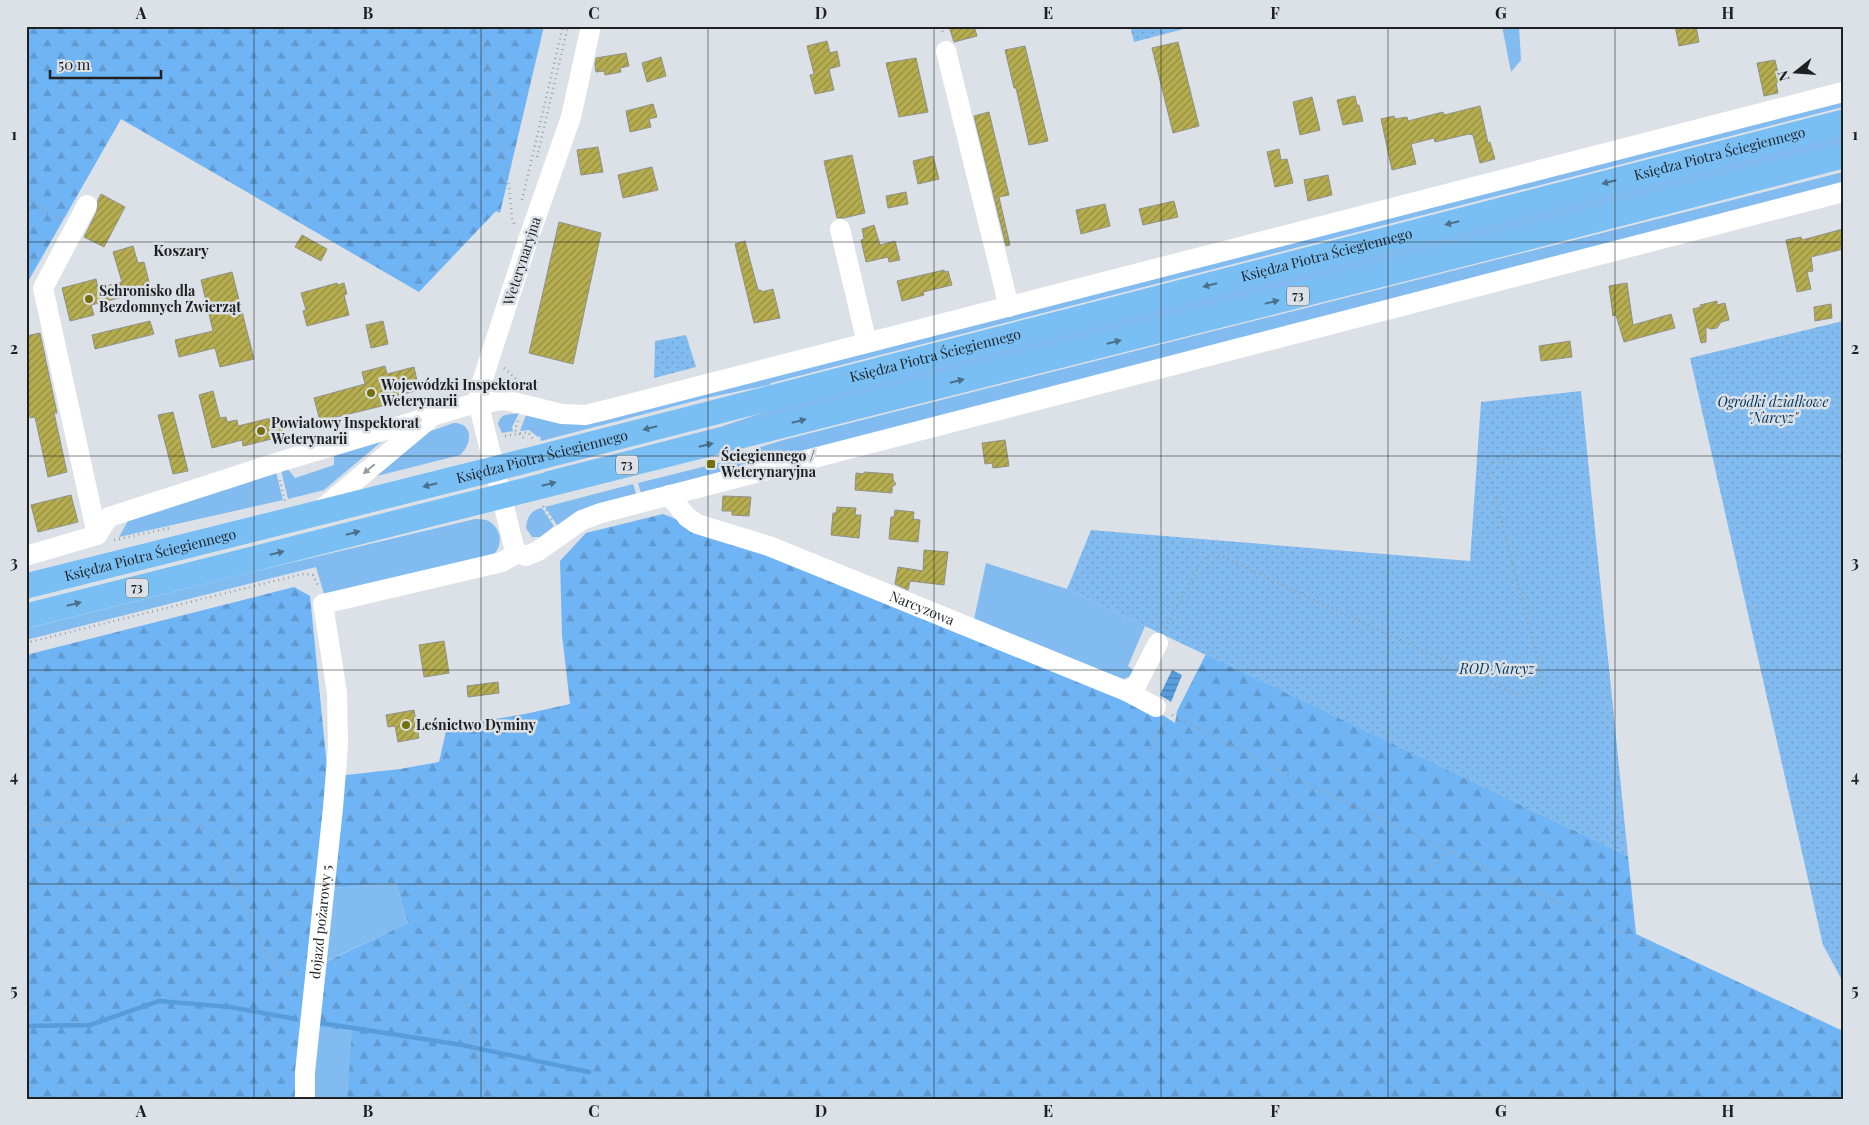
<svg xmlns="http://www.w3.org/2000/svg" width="1869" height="1125" font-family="'Playfair Display',serif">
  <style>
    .grass { fill: #82bbef }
    .forest { fill: url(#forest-firs); fill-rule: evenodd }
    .park { fill: url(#park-dots) }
    .water { fill: url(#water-rules) }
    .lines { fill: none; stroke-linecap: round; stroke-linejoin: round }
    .stream { stroke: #589ddb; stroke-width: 4.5 }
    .building { fill: url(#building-hatch); stroke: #909089 }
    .path { stroke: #9ca0a4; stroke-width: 2.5; stroke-dasharray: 1 4; stroke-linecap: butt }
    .minor { stroke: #fff; stroke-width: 20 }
    .major { stroke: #7abff4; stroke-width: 25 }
    .oneway { fill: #4c708b }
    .oneway2 { fill: #9a9b9c }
    .grid { fill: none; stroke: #1e2022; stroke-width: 1; stroke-opacity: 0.55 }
    .poi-dot { fill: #766f0d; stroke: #dbe1e6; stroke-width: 2 }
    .labels { text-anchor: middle; stroke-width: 5; stroke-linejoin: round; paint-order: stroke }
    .shield { fill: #dbe1e6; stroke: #575a5d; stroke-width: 1 }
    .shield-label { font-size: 12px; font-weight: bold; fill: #1e2022 }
    .street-label { font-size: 14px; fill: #1e2022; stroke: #dbe1e6 }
    .poi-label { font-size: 14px; font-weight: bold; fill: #1e2022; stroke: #dbe1e6; text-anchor: start }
    .park-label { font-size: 14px; font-style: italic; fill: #023861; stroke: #dbe1e6 }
    .neighbourhood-label { font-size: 15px; font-weight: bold; fill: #1e2022; stroke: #dbe1e6 }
    .neatline { fill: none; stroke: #1e2022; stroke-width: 2 }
    .grid-label { font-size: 16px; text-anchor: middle; font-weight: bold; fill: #1e2022 }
  </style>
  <defs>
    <pattern id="forest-firs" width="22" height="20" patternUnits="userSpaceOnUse" patternTransform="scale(1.25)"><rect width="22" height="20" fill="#6fb4f4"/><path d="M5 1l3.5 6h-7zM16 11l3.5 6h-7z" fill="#609ad1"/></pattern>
    <pattern id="park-dots" width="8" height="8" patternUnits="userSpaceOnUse" patternTransform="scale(1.25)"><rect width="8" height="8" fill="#82bbef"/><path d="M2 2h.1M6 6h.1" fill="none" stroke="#70a0cd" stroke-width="1.8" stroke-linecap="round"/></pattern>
    <pattern id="water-rules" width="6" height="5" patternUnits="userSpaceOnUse" patternTransform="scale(1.25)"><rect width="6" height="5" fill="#589ddb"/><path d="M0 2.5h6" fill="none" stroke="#4880b1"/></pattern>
    <pattern id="building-hatch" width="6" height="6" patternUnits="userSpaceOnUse" patternTransform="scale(1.25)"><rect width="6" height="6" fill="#b5ad50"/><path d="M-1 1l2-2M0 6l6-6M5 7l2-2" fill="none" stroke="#938c42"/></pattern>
  </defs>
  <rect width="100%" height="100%" fill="#dbe1e6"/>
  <g class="grass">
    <polygon points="1502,26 1519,26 1521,60 1511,72"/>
    <polygon points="1843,99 1843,107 771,383 769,385 706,398 541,441 540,436 538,437 529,430 520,431 526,415 548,419"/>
    <polygon points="1843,131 1843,147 545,475 544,472 720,427 783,406"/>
    <polygon points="1843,172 1843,185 642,496 638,483 755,454 754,449 787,439"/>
    <path d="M 517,410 L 519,413 L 512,427 L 513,431 L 502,433 L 498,424 C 500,414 507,414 516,414 Z"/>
    <path d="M 454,423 C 474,423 472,445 460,455 L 373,477 L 429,426 L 431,431 Z"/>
    <polygon points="387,437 324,490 288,499 281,470 288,469 295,478 334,465 334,454"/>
    <polygon points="276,472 283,500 119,537 129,519"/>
    <polygon points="633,484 637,497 559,528 545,507"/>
    <path d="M 542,508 L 554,526 L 540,537 L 532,537 L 526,528 C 527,517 531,510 542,508 Z"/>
    <path d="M 475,519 C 479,519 486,519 490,522 C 502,530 503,546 493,555 L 324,594 L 316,567 L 26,640 L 26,629 L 248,573 Z"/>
    <polygon points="986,563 1067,589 1145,626 1128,666 1133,670 1130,676 1124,679 1115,678 973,624"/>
    <polygon points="396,883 408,923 318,965 332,888"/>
    <polygon points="313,1027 353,1031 347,1099 310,1099"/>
  </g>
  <g class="forest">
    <polygon points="26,26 544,26 500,213 496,211 419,292 121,119 26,285"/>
    <path d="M 663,514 L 1164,716 L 1175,723 L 1177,711 L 1206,654 L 1628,856 L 1636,934 L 1843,1031 L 1843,1099 L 347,1099 L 352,1031 L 313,1027 L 310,1099 L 26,1099 L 26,655 L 294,587 L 310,596 L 328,777 L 400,769 L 439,762 L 447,727 L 525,714 L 570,704 L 562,635 L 560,561 L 586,533 ZM 396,883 L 408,923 L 319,965 L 332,888 Z"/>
  </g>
  <g class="park">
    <polygon points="1130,26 1195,26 1134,42"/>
    <polygon points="1843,321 1843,982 1823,945 1690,358"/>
    <polygon points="686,335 696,367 654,378 655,341"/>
    <polygon points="1581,391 1628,856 1067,589 1091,530 1470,561 1481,402"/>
  </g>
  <polygon class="water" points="1172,670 1182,675 1171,702 1160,695"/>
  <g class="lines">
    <g class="stream">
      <polyline points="321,1023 462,1045 589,1072"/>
      <polyline points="26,1026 90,1025 159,1001 230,1007 296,1019"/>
    </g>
  </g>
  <g class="building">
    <polygon points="949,26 974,26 977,36 954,42"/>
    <polygon points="1675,26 1696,26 1699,42 1679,46"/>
    <polygon points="827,41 830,53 837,51 840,66 829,69 834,90 815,94 810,75 814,74 807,46"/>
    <polygon points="1178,42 1199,126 1173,133 1152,48"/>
    <polygon points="1025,46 1048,141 1029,145 1016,88 1014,88 1005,50"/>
    <polygon points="626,53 629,66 620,68 621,72 605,75 604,71 596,72 595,65 596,58"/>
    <polygon points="661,57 666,76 647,82 642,63"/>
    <polygon points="916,58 928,112 899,117 886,63"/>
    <polygon points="1775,60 1780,82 1776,83 1778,93 1764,96 1757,63"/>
    <polygon points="1355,96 1357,105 1359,105 1363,121 1343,125 1337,100"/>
    <polygon points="1312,97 1320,130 1300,135 1293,102"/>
    <polygon points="653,104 657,117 649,119 651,127 630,132 626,111"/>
    <polygon points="1480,106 1488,143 1490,142 1495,159 1480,163 1473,135 1469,134 1435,142 1434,138 1411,144 1416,164 1392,170 1381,119 1394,116 1395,119 1407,117 1408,121 1443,112 1444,115"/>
    <polygon points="989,112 1009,195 999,197 1010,245 1006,246 974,116"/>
    <polygon points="598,147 603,172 581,175 577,150"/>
    <polygon points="1279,149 1281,160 1287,159 1293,183 1275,187 1267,152"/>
    <polygon points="852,155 865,213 844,218 837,218 824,161"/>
    <polygon points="933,156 939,179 918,184 913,161"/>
    <polygon points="652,167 658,190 623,198 618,175"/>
    <polygon points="1328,175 1332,195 1308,201 1304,180"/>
    <polygon points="906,192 908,204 888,208 886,196"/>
    <polygon points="101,194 125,207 104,247 84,237 97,211 98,200"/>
    <polygon points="1174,201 1178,217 1143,225 1139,209"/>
    <polygon points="1105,204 1110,226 1081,234 1076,210"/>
    <polygon points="559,222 601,233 573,364 529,353"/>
    <polygon points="874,225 880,245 895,241 900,260 889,262 888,257 866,262 861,240 864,239 862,229"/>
    <polygon points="1843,229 1843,249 1811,257 1813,271 1807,272 1811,289 1797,292 1786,240 1801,237 1802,240"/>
    <polygon points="302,235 327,249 321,261 295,247"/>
    <polygon points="745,241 758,290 761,290 761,292 773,289 780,318 754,323 735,244"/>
    <polygon points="133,246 138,263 144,262 151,290 91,305 94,315 70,321 62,288 96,279 98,288 122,282 113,252"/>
    <polygon points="944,270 945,272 948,271 952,285 923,292 924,295 902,301 897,281"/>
    <polygon points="232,272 254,359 220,367 215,348 179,357 175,340 213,331 201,280"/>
    <polygon points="337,283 338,285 344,283 347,294 344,295 349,315 307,326 303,311 306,310 301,293"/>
    <polygon points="1627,283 1633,325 1671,314 1675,328 1624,342 1616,315 1613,316 1609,286"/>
    <polygon points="1717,301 1717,305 1725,303 1729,320 1721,322 1717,328 1711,329 1706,327 1706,342 1701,343 1693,309 1701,307 1700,305"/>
    <polygon points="1831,304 1832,318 1815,321 1814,307"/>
    <polygon points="150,321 154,334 95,349 92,335"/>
    <polygon points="383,321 388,344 371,348 366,325"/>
    <polygon points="40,333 57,413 54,413 67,472 48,477 35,417 30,418 26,400 26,336"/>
    <polygon points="1570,341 1572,357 1541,361 1539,346"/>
    <polygon points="385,366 387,374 414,367 419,390 388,398 390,404 320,421 314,398 365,384 362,372"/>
    <polygon points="213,391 220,418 226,417 227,422 237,420 238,426 279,416 284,436 243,446 242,440 212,448 199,395"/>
    <polygon points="173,412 188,471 173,474 158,415"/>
    <polygon points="1005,440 1009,466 993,468 992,463 985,464 982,443"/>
    <polygon points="864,472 893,474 893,480 896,484 892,487 892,493 855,490 856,473 864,474"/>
    <polygon points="71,495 78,522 38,532 31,505"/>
    <polygon points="723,496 751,497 749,516 732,515 732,511 722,511"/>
    <polygon points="837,507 856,508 855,515 861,515 859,538 831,535 833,513 836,513"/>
    <polygon points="895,510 914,512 913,519 920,520 918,542 889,539 891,517 894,517"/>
    <polygon points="924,550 948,552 944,585 910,581 908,590 895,584 898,567 923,571"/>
    <polygon points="444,641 449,673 424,677 419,645"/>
    <polygon points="498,682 499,693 468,697 467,686"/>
    <polygon points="414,710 419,738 398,742 395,726 388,727 386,715"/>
  </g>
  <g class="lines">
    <g class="path">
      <polyline points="479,26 509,187 512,218 515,226"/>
      <polyline points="941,26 943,34"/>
      <polyline points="537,157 568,26"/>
      <polyline points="26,198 61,220"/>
      <polyline points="522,200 563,26"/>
      <polyline points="504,368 524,386"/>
      <polyline points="518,421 515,430 526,440"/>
      <polyline points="505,436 528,432 533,439"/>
      <polyline points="280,480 285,501"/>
      <polyline points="543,506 552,520"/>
      <polyline points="114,540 170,528"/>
      <path d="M 1165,628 L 1203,559 L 1212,555 L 1221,556 L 1515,694 C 1529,693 1534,688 1541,677 L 1537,656 L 1487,467 L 1493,463 L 1550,447"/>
      <polyline points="26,643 302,574 313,575 319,588"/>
      <polyline points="1172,715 1303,782 1639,941 1673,960"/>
      <polyline points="1148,753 1166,722"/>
      <polyline points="26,826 58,823 115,825 147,819 184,819 214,833 265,950 282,972 298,978"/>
      <polyline points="1415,873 1437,864 1449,851"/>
      <path d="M 429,937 C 446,960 460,984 468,1012 C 477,1043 472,1070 494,1099"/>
    </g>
    <g class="minor">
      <polyline points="591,26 571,117 528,240 479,391 479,406 514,547 518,553 526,556 538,551 582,520 601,513 1843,192"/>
      <polyline points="946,51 1009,307"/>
      <polyline points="87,205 43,288 97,535"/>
      <polyline points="840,229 865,335"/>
      <path id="s1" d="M 669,495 L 687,517 L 697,524 L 769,546 L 1126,691 L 1136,686 L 1158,643"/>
      <polyline points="318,512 428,420"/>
      <polyline points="26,556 97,535 109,517 276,463 469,405 479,406 494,401 505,400 562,414 585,415 602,411 1843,92"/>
      <polyline points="1126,691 1156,707"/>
      <path id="s2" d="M 305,1099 L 305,1072 L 333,808 L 338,746 L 337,693 L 323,604 L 502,562 L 518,553"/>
    </g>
    <g class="major">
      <path id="s3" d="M 26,586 L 494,469 L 1843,122"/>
      <polyline points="26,616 1526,238 1843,156"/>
    </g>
  </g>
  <defs><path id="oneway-solid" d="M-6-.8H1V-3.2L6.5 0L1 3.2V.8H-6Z" transform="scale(1.25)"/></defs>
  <g class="oneway">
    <use href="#oneway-solid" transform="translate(1609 182) rotate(166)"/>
    <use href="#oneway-solid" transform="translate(1452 223) rotate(166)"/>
    <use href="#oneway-solid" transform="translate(1210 285) rotate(166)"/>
    <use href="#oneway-solid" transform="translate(1272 302) rotate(-14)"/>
    <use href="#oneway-solid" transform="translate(1114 342) rotate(-14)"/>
    <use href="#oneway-solid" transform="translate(957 381) rotate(-14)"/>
    <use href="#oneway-solid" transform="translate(799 421) rotate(-14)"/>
    <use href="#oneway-solid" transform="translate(650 428) rotate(166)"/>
    <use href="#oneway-solid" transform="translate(706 445) rotate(-14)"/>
    <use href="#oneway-solid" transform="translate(549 484) rotate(-14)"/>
    <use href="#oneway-solid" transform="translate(430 485) rotate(166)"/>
    <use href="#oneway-solid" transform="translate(353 533) rotate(-14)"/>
    <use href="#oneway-solid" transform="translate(277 553) rotate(-14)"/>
    <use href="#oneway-solid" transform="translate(74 604) rotate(-14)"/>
  </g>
  <use class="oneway2" href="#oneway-solid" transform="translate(369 469) rotate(140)"/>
  <path class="grid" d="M 254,26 L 254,1099M 481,26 L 481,1099M 708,26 L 708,1099M 934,26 L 934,1099M 1161,26 L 1161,1099M 1388,26 L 1388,1099M 1615,26 L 1615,1099M 26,242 L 1843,242M 26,456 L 1843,456M 26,670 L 1843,670M 26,884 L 1843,884"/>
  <g class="poi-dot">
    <circle cx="89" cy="299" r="5"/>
    <circle cx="371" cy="393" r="5"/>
    <circle cx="261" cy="431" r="5"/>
    <rect x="706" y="459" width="10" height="10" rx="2.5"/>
    <circle cx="406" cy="725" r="5"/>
  </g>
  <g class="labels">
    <g class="shield">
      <rect x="1287" y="286.5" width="22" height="19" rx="4"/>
      <rect x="616" y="455.5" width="22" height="19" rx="4"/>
      <rect x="126" y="578.5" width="22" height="19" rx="4"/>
    </g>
    <g class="shield-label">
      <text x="1298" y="300">73</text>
      <text x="627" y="469">73</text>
      <text x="137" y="592">73</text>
    </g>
    <g class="street-label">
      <text dy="5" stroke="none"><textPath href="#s3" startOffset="1748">Księdza Piotra Ściegiennego</textPath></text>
      <text dy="5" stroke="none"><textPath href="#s3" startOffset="1342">Księdza Piotra Ściegiennego</textPath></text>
      <text transform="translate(522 261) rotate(-72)" y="5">Weterynaryjna</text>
      <text dy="5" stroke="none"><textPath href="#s3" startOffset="938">Księdza Piotra Ściegiennego</textPath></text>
      <text dy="5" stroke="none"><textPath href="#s3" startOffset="532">Księdza Piotra Ściegiennego</textPath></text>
      <text dy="5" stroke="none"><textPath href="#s3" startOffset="128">Księdza Piotra Ściegiennego</textPath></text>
      <text dy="5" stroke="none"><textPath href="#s1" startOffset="281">Narcyzowa</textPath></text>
      <text dy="5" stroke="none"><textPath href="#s2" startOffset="178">dojazd pożarowy 5</textPath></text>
    </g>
    <g class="poi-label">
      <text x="99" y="296">Schronisko dla<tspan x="99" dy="16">Bezdomnych Zwierząt</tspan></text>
      <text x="381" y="390">Wojewódzki Inspektorat<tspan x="381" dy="16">Weterynarii</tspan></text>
      <text x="271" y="428">Powiatowy Inspektorat<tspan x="271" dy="16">Weterynarii</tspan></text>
      <text x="721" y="461">Ściegiennego /<tspan x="721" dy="16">Weterynaryjna</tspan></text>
      <text x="416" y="730">Leśnictwo Dyminy</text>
    </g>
    <g class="park-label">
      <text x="1773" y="407">Ogródki działkowe<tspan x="1773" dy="16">"Narcyz"</tspan></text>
      <text x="1497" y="674">ROD Narcyz</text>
    </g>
    <g class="neighbourhood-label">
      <text x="181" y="256">Koszary</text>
    </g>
  </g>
  <rect width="1869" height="1125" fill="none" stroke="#dbe1e6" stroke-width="55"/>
  <g transform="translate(1796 72) rotate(253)" stroke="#dbe1e6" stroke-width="4" paint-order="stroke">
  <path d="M0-4L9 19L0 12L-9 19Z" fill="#1e2022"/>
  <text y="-8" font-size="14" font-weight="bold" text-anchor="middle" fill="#1e2022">N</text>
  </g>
  <path d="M50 70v8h111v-8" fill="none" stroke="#1e2022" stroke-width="2.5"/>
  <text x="58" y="70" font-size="15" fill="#1e2022" stroke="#dbe1e6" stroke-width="4" paint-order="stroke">50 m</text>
  <rect x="28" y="28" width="1814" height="1070" class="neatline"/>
  <g class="grid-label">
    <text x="141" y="19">A</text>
    <text x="368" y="19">B</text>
    <text x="594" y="19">C</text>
    <text x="821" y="19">D</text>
    <text x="1048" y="19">E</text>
    <text x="1275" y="19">F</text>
    <text x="1501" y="19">G</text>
    <text x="1728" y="19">H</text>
    <text x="14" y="140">1</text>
    <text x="1855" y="140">1</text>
    <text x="14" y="354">2</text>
    <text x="1855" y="354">2</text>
    <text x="14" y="568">3</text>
    <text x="1855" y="568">3</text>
    <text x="14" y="782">4</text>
    <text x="1855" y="782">4</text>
    <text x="14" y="996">5</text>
    <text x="1855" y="996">5</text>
    <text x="141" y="1117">A</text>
    <text x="368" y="1117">B</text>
    <text x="594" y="1117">C</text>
    <text x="821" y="1117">D</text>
    <text x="1048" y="1117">E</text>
    <text x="1275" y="1117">F</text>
    <text x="1501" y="1117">G</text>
    <text x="1728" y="1117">H</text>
  </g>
</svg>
